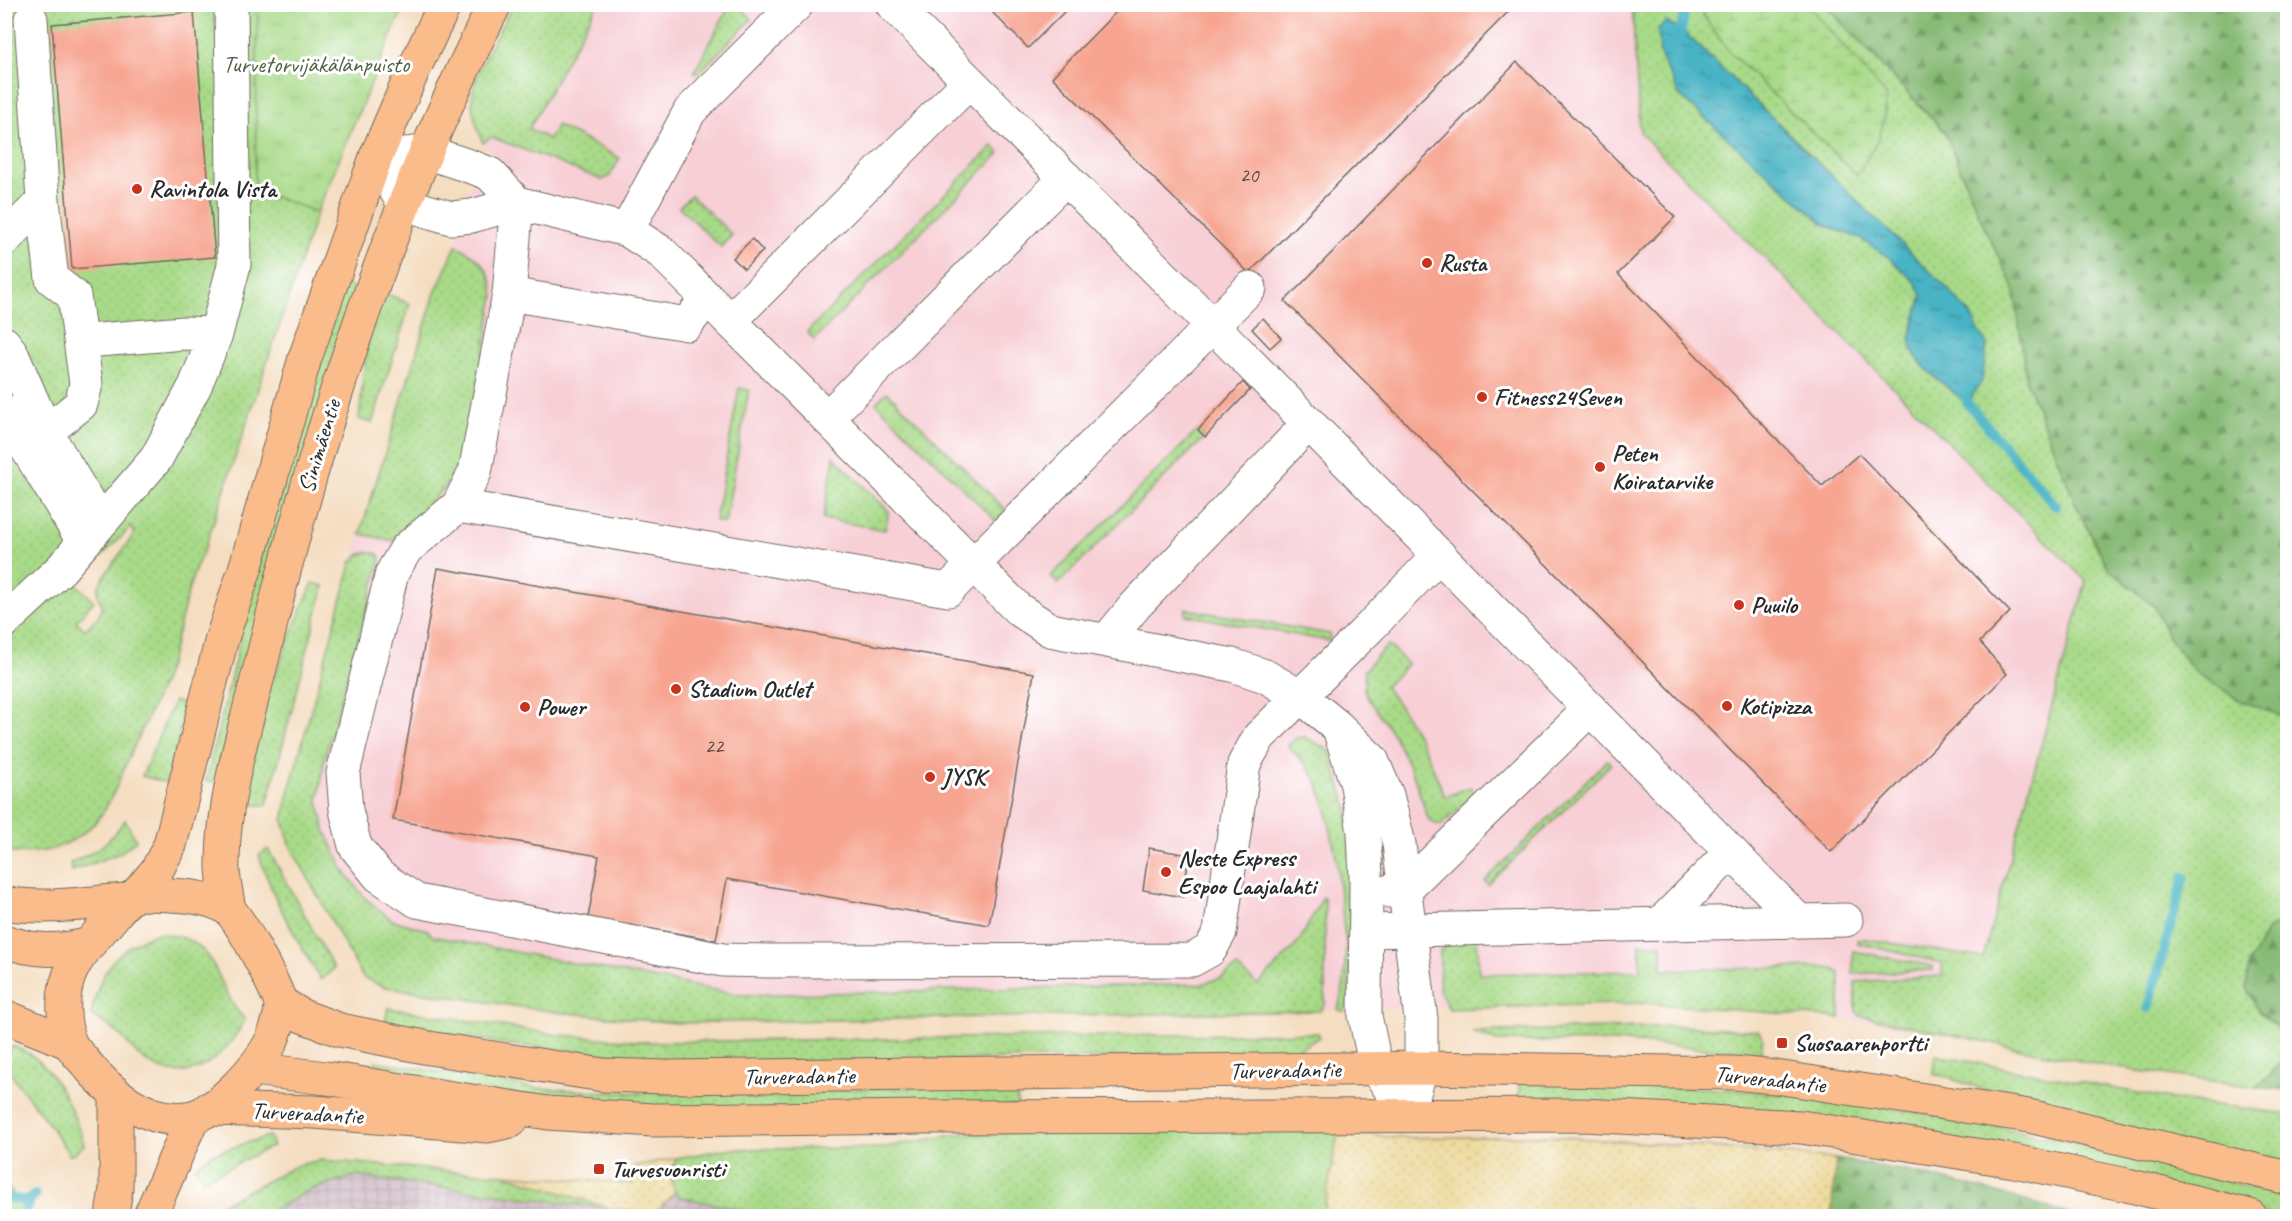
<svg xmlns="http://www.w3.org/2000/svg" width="2292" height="1221" font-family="Caveat,sans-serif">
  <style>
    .built { fill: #f7cfd5 }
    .industrial { fill: url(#industrial-grid) }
    .grass { fill: url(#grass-dots); stroke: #6a825a; stroke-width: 1.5; fill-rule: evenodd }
    .forest { fill: url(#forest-firs); stroke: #587250; stroke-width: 1.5 }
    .wetland { fill: url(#wetland-marsh); stroke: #6a825a; stroke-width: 1.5 }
    .sand { fill: url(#sand-dots); stroke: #8c8264; stroke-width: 1.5 }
    .park { fill: url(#park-tufts); stroke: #6a825a; stroke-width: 1.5 }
    .water { fill: url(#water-ripples); stroke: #396f78; stroke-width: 1.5 }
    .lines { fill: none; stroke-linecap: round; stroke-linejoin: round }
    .stream { stroke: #47b3c4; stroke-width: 10 }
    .building { fill: #f7a591 }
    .minor-casing { stroke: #71695f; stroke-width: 35 }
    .major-casing { stroke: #71695f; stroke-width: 35 }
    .minor { stroke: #fff; stroke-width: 33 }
    .major { stroke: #fabc8b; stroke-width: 33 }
    .poi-dot { fill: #c8321e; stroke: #fff; stroke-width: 2 }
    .labels { text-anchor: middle; stroke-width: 6; stroke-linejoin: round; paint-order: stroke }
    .number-label { font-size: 21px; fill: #5e4a44 }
    .park-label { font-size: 24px; fill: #506047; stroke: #fff }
    .poi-label { font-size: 24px; font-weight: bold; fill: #2b2b2b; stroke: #fff; text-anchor: start }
    .street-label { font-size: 24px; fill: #2b2b2b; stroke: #fff }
  </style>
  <defs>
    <pattern id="industrial-grid" width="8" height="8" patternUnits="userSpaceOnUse" patternTransform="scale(1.5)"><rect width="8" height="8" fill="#d2bdc8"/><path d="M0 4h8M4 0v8" fill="none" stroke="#b4a3ac"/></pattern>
    <pattern id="grass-dots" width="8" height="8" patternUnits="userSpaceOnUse" patternTransform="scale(1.5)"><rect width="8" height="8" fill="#a8da88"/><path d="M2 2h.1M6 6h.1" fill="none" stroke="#91bb76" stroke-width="1.8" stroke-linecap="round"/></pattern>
    <pattern id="forest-firs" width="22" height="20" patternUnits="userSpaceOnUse" patternTransform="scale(1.5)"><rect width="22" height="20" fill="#86ba74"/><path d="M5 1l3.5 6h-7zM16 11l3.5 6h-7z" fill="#6e975f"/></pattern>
    <pattern id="wetland-marsh" width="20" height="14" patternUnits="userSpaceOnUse" patternTransform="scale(1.5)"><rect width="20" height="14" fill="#a8da88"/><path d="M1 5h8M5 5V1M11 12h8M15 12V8" fill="none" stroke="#91bb76"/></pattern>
    <pattern id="sand-dots" width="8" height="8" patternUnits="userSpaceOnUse" patternTransform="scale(1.5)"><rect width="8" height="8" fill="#eeda9e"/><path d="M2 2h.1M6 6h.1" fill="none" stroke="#cb8" stroke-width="1.8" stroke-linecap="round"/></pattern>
    <pattern id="park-tufts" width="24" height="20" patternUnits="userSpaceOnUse" patternTransform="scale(1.5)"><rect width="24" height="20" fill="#a8da88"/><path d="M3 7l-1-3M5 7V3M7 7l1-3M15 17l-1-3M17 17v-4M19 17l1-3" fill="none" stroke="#91bb76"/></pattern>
    <pattern id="water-ripples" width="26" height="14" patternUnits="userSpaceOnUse" patternTransform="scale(1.5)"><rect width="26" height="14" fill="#47b3c4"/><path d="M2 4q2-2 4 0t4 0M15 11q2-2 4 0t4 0" fill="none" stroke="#3b929f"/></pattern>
  </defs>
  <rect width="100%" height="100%" fill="#fff"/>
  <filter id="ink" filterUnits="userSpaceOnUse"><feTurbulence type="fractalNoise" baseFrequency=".0167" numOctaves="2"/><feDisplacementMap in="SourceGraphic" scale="12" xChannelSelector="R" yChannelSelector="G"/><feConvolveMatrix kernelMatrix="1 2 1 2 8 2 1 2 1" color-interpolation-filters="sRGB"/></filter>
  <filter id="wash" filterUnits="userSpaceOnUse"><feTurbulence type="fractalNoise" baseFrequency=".008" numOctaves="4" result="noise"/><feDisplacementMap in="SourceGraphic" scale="24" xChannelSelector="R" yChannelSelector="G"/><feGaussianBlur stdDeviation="1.35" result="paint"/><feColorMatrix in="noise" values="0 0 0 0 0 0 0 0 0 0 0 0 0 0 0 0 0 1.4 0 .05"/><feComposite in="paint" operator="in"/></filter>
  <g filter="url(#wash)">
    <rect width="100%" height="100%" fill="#f4ddc0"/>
    <polygon class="built" points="513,5 1632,5 1640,133 2086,581 1983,958 1959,1034 1840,1018 1645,1003 677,1023 556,1012 385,987 363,978 291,847 283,821 290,787 360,534 435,293 456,246 466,192 497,159 483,143 475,122 472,96"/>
    <polygon class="industrial" points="355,1176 576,1206 654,1213 675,1193 680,1197 770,1216 263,1216 310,1190"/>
    <g class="grass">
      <path d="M 4,5 L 258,5 L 255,190 L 317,212 L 205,548 C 184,588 181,632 166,674 C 154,705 139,735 125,766 C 115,790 105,819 82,834 C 56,853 36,854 4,852 ZM 131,527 L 134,533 C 126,550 102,573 98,589 C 96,596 100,601 103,606 L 97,618 L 85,630 L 76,621 L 94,601 L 75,583 Z"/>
      <path d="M 513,5 L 597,5 L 529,129 L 549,139 L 557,125 L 620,158 L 610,176 L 602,180 L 491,137 L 483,143 C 477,128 472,114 472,98 C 473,72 501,28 513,5 Z"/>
      <polygon points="730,5 738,5 752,19 698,73 694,72"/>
      <path d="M 1632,5 L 1825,5 L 1945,132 L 1981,220 L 2014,288 L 2027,383 L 2079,512 L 2109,568 L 2155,607 L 2168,637 L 2239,700 L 2287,718 L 2287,919 L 2267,930 L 2249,964 L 2258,1011 L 2287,1034 C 2287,1060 2276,1071 2256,1087 L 2110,1067 L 1861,1016 L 1856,1012 L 1855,982 L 1942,976 L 1942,963 L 1858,943 L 1857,940 L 1866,939 L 1983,958 L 2086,581 L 1640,133 ZM 1680,28 L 1949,290 L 1970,314 L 1946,385 L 1934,377 L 1910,338 L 1922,294 L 1916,283 L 1887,256 L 1861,239 L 1825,225 L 1679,95 L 1660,54 Z"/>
      <polygon points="993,146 1000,153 814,340 807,332"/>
      <polygon points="691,195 732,235 721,247 679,207"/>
      <path d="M 456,246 C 480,255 492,271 494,296 L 464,459 L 448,484 L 401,532 L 395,541 L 360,534 L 435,293 Z"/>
      <polygon points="344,284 357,289 219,783 206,781 264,540"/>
      <polygon points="383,292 410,304 372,423 359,419 367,340"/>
      <polygon points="739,388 749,390 725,523 715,521"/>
      <polygon points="887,392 1007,511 996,521 876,403"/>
      <polygon points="1198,430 1205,437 1058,584 1051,576"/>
      <polygon points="834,457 889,511 885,530 823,519"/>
      <polygon points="368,552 378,554 381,559 325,757 318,801 325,830 344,871 365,898 392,920 428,930 432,936 741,995 1201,984 1221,978 1237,967 1258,985 1298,943 1323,897 1325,901 1325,1003 1320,1011 677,1023 556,1012 385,987 363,978 291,847 283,821 290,787 352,561 361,554"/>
      <path d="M 313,583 L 324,586 L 267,805 L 245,805 C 250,726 282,654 313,583 Z"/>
      <polygon points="1186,609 1330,634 1329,641 1185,615"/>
      <path d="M 1388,645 L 1408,664 L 1385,687 C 1413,720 1429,756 1445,797 L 1470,787 L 1474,791 L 1472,796 L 1442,825 L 1433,823 L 1428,818 L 1413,774 L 1393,734 L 1369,700 L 1364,689 L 1365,671 L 1372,661 Z"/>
      <polygon points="174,701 186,705 167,783 142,776"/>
      <polygon points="1305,737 1329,750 1347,807 1352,868 1349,1003 1344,1011 1338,1010 1344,982 1346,947 1336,857 1327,811 1318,783 1305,763 1288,746 1296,738"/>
      <polygon points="1607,760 1611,764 1488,885 1485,881"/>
      <path d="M 125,820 L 136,840 L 120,853 L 72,871 L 70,863 C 99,850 106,846 125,820 Z"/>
      <path d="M 268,849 L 334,968 L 321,980 C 297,940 273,900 259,855 Z"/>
      <path d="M 156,934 C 222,934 210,982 245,1020 C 222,1062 184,1092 140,1057 C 133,1051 128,1043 121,1036 C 112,1027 101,1021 91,1015 C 99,974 114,947 156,934 Z"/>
      <polygon points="1477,934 1479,974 1640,971 1640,944 1662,944 1662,970 1828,967 1840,973 1840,1018 1645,1003 1449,1009 1439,990 1440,951 1456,937"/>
      <polygon points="1853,951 1933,966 1933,970 1853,974"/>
      <polygon points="388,1008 558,1035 651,1042 1318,1033 1320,1037 1298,1050 1282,1055 660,1064 634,1057 514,1045 385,1024"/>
      <polygon points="1680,1026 1758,1031 1763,1037 1761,1053 1626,1042 1497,1041 1472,1032"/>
      <path d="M 13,1046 C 19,1049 25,1051 30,1054 C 55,1070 77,1117 84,1145 L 70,1156 L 51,1127 L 5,1067 L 5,1054 Z"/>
      <polygon points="1935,1055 2170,1099 2287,1114 2287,1169 2028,1104 1933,1073"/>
      <polygon points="375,1061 534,1088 605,1092 665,1093 1017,1085 1018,1106 656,1112 372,1078"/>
      <polygon points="1519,1080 1741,1090 1839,1100 1968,1121 2098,1147 2287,1197 2287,1216 2277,1216 2214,1200 1519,1100"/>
      <path d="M 1339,1127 L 1323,1216 L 770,1216 L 680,1197 C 667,1186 671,1171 677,1158 L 727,1149 L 881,1148 L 958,1134 Z"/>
      <polygon points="269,1136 273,1146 203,1180 195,1167 212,1154"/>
      <polygon points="322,1160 460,1172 503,1174 612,1209 355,1176 310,1190 263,1216 168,1216 188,1216 208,1211 298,1165"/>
      <polygon points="5,1183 30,1216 5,1216"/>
    </g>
    <g class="forest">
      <polygon points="1825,5 2287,5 2287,718 2239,700 2195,672 2168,637 2155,607 2109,569 2079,512 2027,383 2014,288 1981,220 1945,132"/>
      <polygon points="2287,919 2287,1034 2258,1011 2246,988 2249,964 2267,930"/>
      <polygon points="2287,1050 2287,1090 2256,1087 2272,1074"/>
      <path d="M 1836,1159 C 1916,1171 1996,1190 2073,1216 L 1830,1216 Z"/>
    </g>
    <polygon class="wetland" points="1696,5 1805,5 1812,10 1886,95 1885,119 1878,140 1857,175 1729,52"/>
    <g class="sand">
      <polygon points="1339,1127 1391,1138 1546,1136 1722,1148 1836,1159 1831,1215 1323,1216"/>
      <polygon points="677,1158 670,1174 675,1193 655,1213 612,1209 503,1174 632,1184 634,1166"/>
    </g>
    <polygon class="park" points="258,5 406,5 396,24 317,212 255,190"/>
    <path class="water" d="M 1666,22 L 1680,28 L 1949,290 L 1970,314 L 1987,345 L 1982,381 L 1967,403 C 1950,388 1906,362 1911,336 C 1914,322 1919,309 1922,295 L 1916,283 L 1887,256 L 1861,239 L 1825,225 L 1679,95 L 1660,54 L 1658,29 Z"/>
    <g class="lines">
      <g class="stream">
        <polyline points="1682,41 1680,38 1686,4"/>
        <polyline points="1963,389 1967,403 2056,506"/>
        <polyline points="2148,1008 2184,877"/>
        <polyline points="4,1197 27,1201 35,1195"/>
        <polyline points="23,1216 31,1198"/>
      </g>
    </g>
    <g id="blocks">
      <g class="building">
        <polygon points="984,4 1072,4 1028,48"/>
        <polygon points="1124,4 1516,4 1249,273 1052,77"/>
        <polygon points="194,12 215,257 72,269 52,24"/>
        <polygon points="1517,62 1675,217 1618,274 1822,486 1859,454 2010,612 1980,642 2007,674 1831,852 1285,301"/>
        <polygon points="752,239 763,251 744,269 733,258"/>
        <polygon points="1263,318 1281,338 1270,348 1252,329"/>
        <polygon points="1243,382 1250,390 1205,437 1198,430"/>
        <polygon points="438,568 1034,673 989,925 727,879 716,940 588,918 599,856 393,820"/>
        <polygon points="1149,848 1189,855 1183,897 1143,890"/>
      </g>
    </g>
  </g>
  <g filter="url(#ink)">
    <use href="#blocks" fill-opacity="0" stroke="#71695f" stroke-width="1.5"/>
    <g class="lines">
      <g class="minor-casing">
        <g id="minor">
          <polyline points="892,4 1213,326 1798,920"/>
          <polyline points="31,19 43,201 52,279 74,296 86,384 81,404 46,432"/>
          <polyline points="627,230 690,111 797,4"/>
          <polyline points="4,240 43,201"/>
          <polyline points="509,294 687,324 707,298"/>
          <polyline points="730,321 969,82"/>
          <polyline points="216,334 234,265 231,4"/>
          <polyline points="4,343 11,352 46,432 88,502 105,517"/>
          <polyline points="4,411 83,541"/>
          <polyline points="827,418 1066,178"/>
          <polyline points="458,506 948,590 1250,288"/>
          <polyline points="4,622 61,569 156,459 195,386 216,334 184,333 86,341"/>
          <polyline points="1107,640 1135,606 1309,423"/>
          <polyline points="1341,735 1357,785 1364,833 1366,878 1365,1016 1376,1068 1408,1115"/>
          <polyline points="1390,891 1404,890 1590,709"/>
          <polyline points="1660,924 1731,852"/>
          <polyline points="1366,931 1846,920"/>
          <polyline points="1408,1115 1421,1068 1421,1019 1399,844 1387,795 1372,760 1337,726 1301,697 1265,676 1232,665 1050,630 1018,609 661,252 627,230 517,203 472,216 451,218 404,204 376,157 426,152 475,168 490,174 517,203 509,294 475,472 458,506 406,549 392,573 343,773 346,810 355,846 379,876 417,901 723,960 769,961 1192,960 1210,950 1220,932 1244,764 1259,737 1371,626 1439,555"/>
        </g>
      </g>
      <g class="major-casing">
        <g id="major">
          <polyline points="137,894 157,870 170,845 222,638 246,566 305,358 376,157 412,73 445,4"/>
          <path d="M 137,894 C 162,895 208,893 229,910 C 239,917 280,994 281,1005 C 281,1016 276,1030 272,1040 C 260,1064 219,1111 192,1117 C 148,1126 109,1092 84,1061 C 80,1056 73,1050 70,1043 C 67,1036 64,1021 64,1012 C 61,974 81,952 105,926 C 116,914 122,902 137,894 Z"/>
          <path d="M 4,903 C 45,910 85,903 125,900"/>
          <path d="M 229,910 C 227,894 222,878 223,862 C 223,795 247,722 263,656 C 316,431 390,211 495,4"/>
          <path d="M 4,941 C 33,951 57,952 86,945"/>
          <polyline points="281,1003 302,1016 340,1030 429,1048 603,1075 668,1077 1421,1068 1734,1073 1776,1077 2029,1116 2288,1178"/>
          <polyline points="4,1016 70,1043"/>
          <polyline points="253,1069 326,1078 548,1113 653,1120 927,1117 1584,1115 1801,1127 2014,1161 2127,1185 2250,1216"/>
          <polyline points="208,1109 314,1112 487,1126 511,1121"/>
          <polyline points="112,1216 116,1188 116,1095"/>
          <polyline points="150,1216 193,1117"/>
        </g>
      </g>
      <use href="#minor" class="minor"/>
      <use href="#major" class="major"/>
    </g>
  </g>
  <g class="poi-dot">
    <circle cx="137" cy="189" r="6"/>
    <circle cx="1427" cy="263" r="6"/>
    <circle cx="1482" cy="397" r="6"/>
    <circle cx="1600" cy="467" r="6"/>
    <circle cx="1739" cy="605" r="6"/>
    <circle cx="676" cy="689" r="6"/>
    <circle cx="1727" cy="706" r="6"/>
    <circle cx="525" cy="707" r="6"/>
    <circle cx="930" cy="777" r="6"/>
    <circle cx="1166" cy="872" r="6"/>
    <rect x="1776" y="1037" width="12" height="12" rx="3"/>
    <rect x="593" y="1163" width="12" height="12" rx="3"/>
  </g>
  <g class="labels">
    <g class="number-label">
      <text x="1249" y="182">20</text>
      <text x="714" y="753">22</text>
    </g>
    <g class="park-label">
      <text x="316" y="72">Turvetorvijäkälänpuisto</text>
    </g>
    <g class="poi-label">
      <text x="149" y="197">Ravintola Vista</text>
      <text x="1439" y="271">Rusta</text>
      <text x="1494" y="405">Fitness24Seven</text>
      <text x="1612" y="461">Peten<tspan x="1612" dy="28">Koiratarvike</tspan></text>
      <text x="1751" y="613">Puuilo</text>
      <text x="688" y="697">Stadium Outlet</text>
      <text x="1739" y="714">Kotipizza</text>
      <text x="537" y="715">Power</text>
      <text x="942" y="785">JYSK</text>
      <text x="1178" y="866">Neste Express<tspan x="1178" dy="28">Espoo Laajalahti</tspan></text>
      <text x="1794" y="1051">Suosaarenportti</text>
      <text x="611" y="1177">Turvesuonristi</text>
    </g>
    <g class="street-label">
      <text transform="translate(319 446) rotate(-73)" y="8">Sinimäentie</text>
      <text transform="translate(1285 1070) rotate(-1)" y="8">Turveradantie</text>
      <text transform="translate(799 1076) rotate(-1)" y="8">Turveradantie</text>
      <text transform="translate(1770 1079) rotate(6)" y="8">Turveradantie</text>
      <text transform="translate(307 1113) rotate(3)" y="8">Turveradantie</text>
    </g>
  </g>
  <rect width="2292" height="1221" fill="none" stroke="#fff" stroke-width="24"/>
</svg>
